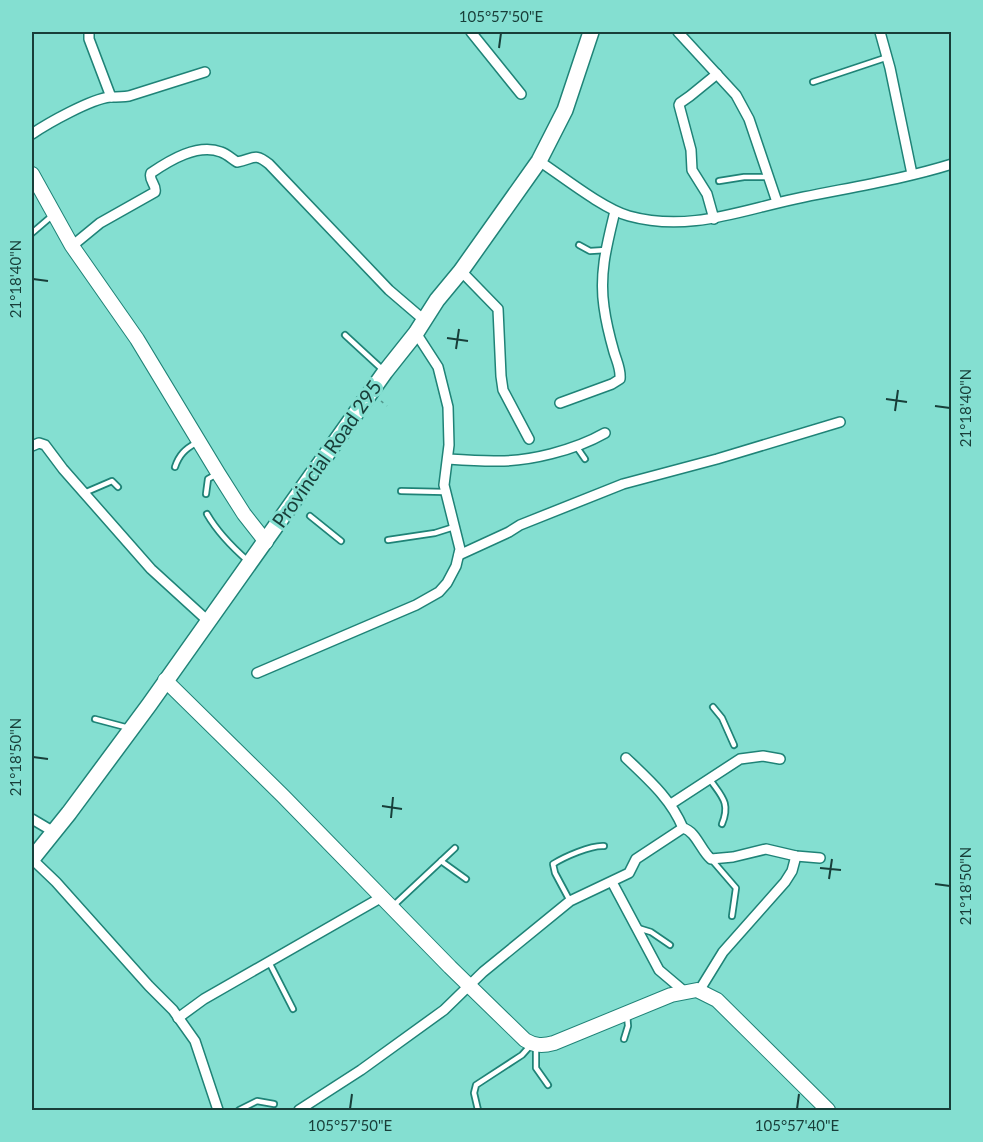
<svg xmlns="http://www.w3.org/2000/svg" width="983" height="1142" font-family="Lato,sans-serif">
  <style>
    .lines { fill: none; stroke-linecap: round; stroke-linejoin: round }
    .lane-casing { stroke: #1f8377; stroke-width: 8 }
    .street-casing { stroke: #1f8377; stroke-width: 12 }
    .secondary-casing { stroke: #1f8377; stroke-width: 16 }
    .primary-casing { stroke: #1f8377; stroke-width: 18 }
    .path { stroke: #53968c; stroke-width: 1.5; stroke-dasharray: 3 4.5; stroke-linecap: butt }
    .lane { stroke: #fff; stroke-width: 4.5 }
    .street { stroke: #fff; stroke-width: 9 }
    .secondary { stroke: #fff; stroke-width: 14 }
    .primary { stroke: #fff; stroke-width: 15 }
    .ticks { fill: none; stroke: #183e39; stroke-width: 2 }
    .labels { text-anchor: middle; stroke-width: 6; stroke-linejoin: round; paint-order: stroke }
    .street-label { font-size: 20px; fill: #183e39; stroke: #84dfd1 }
    .neatline { fill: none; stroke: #183e39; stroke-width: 2 }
    .ticks-label { font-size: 15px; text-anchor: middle; fill: #183e39 }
  </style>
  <rect width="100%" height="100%" fill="#84dfd1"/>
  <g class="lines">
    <g class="lane-casing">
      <g id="lane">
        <polyline points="813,82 888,57"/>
        <polyline points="719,181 744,177 768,177"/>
        <polyline points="32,233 53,215"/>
        <polyline points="579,245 590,251 606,250"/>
        <polyline points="345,335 383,370"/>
        <polyline points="576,446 585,459"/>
        <path d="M 175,467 C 179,455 185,449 196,443"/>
        <polyline points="401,491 445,492"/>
        <polyline points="84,493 112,481 118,487"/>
        <polyline points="206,494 208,479 215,475"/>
        <path d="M 207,514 C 218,533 232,547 248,561"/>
        <polyline points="310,516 341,541"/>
        <polyline points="388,540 435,533 454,527"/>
        <polyline points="713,707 722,718 734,745"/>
        <polyline points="95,719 129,728"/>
        <path d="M 709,778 C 721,796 731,802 722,824"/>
        <polyline points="711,859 736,888 732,916"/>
        <polyline points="441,861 466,879"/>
        <path d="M 570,901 L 555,873 L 553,864 C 564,857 591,845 604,846"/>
        <polyline points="393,906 455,848"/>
        <polyline points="638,928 651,932 670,945"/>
        <polyline points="269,962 293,1009"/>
        <polyline points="624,1039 628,1026 627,1015"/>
        <polyline points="536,1047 536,1068 548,1085"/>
        <polyline points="239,1110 257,1101 274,1104"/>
        <polyline points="478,1110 474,1093 476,1085 522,1055 530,1046"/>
      </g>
    </g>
    <g class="street-casing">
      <g id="street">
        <polyline points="89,32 89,39 111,97"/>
        <polyline points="471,32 521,94"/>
        <polyline points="678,32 736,95 749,119 777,202"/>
        <polyline points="880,32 890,68 912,174"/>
        <path d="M 32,134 C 48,123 91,99 110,97 C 116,97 122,97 129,96 L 205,72"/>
        <path d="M 539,161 C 562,176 603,209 629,216 C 691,233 743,209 804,197 C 853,187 904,179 952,164"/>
        <polyline points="714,219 707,194 692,170 691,150 679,105 680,103 690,96 717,74"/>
        <path d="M 72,246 L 100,223 L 155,192 C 157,185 148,180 151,173 C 170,160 198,143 221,152 C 227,154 232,159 237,162 C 254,159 254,152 269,164 L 389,290 L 424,320"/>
        <polyline points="461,271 498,309 501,376 503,390 529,439"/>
        <path d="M 560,403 L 612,384 L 620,379 C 621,369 617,362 614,352 C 610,338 606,322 604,307 C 599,273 607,244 615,211"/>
        <polyline points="32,446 39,443 45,445 63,469 151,569 208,621"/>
        <path d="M 448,459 C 463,460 478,461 494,461 C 529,462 575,450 605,433"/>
        <polyline points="459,555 509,532 520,525 623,484 717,459 840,422"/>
        <polyline points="257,673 416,605 439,592 447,583 456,566 460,549 444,485 449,445 448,407 438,367 416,333"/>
        <path d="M 626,758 C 649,780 671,799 683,828"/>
        <polyline points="671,804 740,759 763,756 780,759"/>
        <polyline points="32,819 54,832"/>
        <polyline points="32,859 56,882 149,986 173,1010 195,1041 218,1110"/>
        <polyline points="612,882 659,970 685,992"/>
        <polyline points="699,991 723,952 785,882 792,871 796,856"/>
        <polyline points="178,1018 204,999 382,897"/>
        <path d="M 299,1110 L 361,1070 L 444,1010 L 483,972 L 570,901 L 629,873 L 636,859 L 683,828 C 696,831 701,851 711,859 L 733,857 L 766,849 L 796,856 L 820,858"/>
      </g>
    </g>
    <g class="secondary-casing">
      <g id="secondary">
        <polyline points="32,174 72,246 137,339 218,473 244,514 266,542"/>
        <path d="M 165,680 L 283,796 L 450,967 L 525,1040 C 535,1046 543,1046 554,1043 L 671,995 L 697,990 L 717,1000 L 828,1110"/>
      </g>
    </g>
    <g class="primary-casing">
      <polyline id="primary" points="32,859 69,813 149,705 385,372 416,333 437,300 461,271 539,161 565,110 591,32"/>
    </g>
    <polyline class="path" points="381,401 387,406"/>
    <use href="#lane" class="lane"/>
    <use href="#street" class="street"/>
    <use href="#secondary" class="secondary"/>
    <use href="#primary" class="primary"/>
  </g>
  <path class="ticks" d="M 499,48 L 501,33M 33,279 L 48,281M 447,338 L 468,341M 456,349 L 459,329M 886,399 L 907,402M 935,406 L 950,408M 895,411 L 898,390M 33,757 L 48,759M 382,806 L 402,809M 391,818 L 393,797M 820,868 L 841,870M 829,879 L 832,859M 935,884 L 950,886M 350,1109 L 352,1094M 797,1109 L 799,1094"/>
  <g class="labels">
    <g class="street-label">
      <text transform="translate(327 454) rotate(-55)" y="7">Provincial Road 295</text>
    </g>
  </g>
  <rect width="983" height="1142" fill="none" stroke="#84dfd1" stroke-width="66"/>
  <rect x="33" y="33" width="917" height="1076" class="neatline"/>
  <g class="ticks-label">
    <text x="501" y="22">105°57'50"E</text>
    <text transform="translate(16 279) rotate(-90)" y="5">21°18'40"N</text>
    <text transform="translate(966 408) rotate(-90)" y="5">21°18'40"N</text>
    <text transform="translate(16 757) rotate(-90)" y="5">21°18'50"N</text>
    <text transform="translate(966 886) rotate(-90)" y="5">21°18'50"N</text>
    <text x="350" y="1131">105°57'50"E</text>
    <text x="797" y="1131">105°57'40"E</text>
  </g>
</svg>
